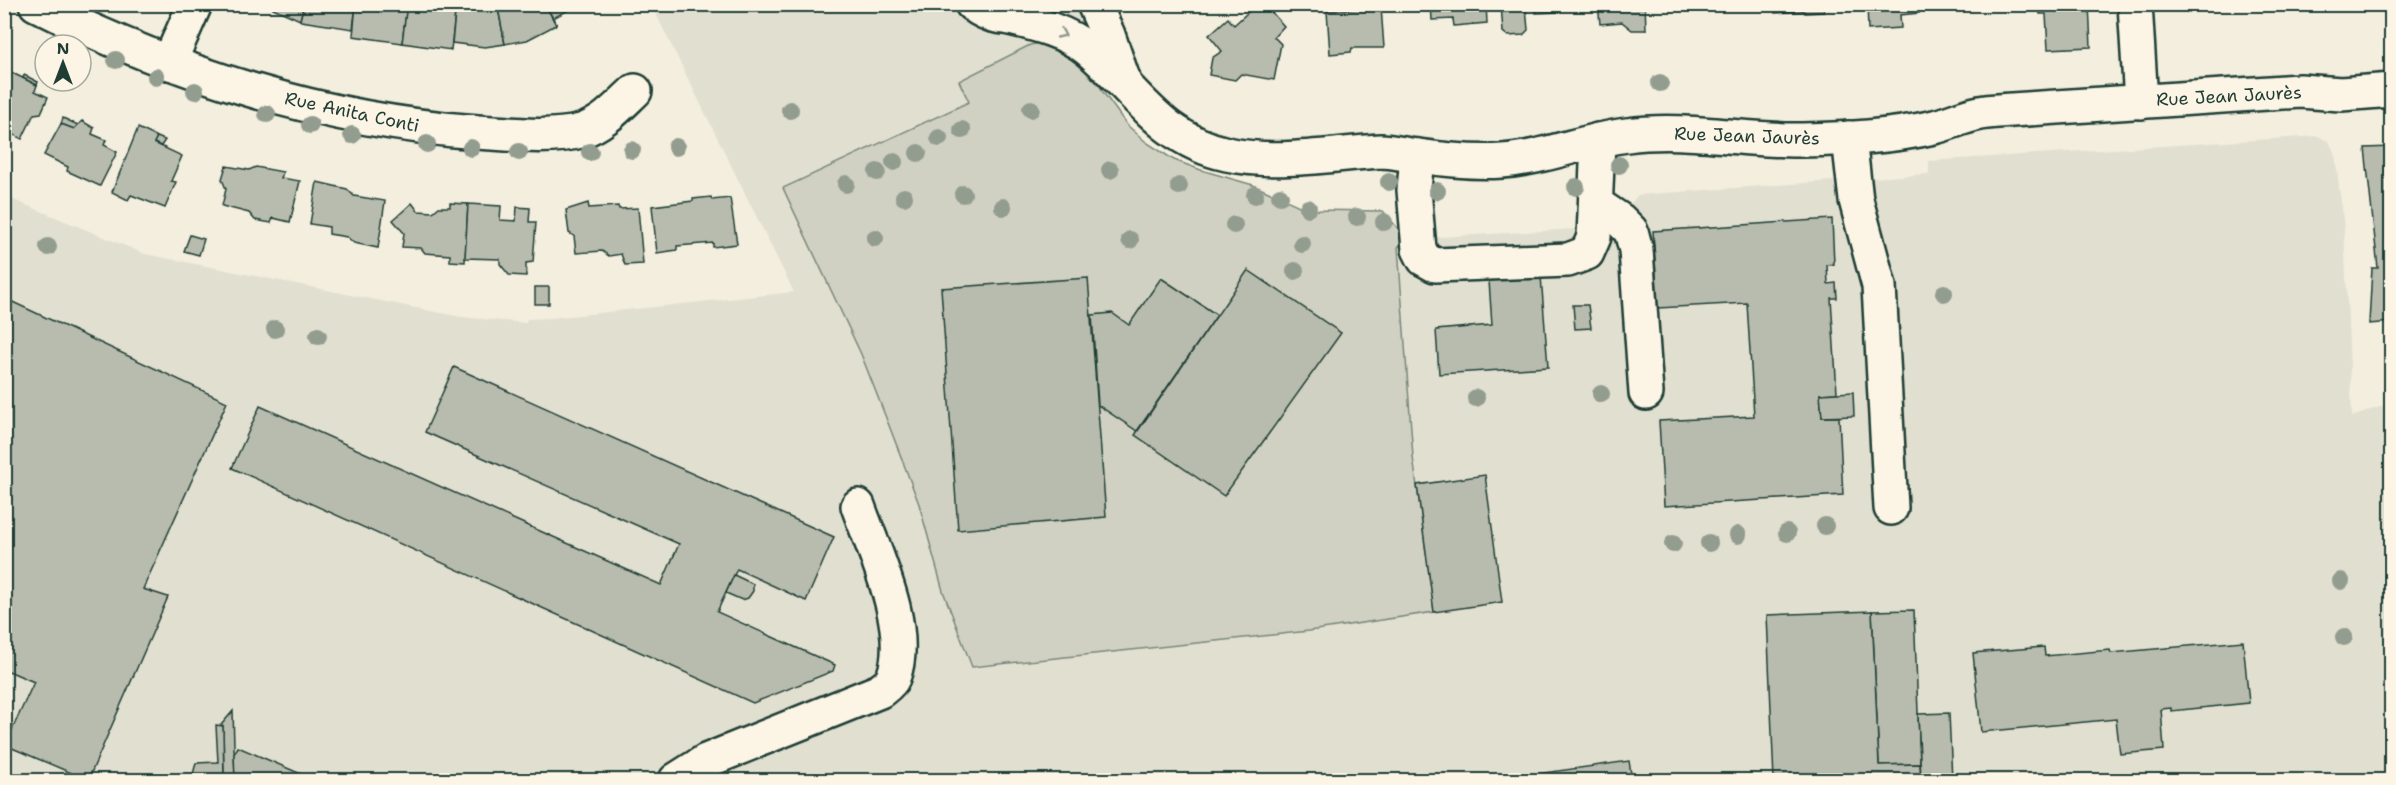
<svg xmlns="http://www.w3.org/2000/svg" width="2396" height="785" font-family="'Shantell Sans',sans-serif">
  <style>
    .built { fill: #e1dfd0 }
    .green { fill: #d0d1c2; stroke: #78877b; stroke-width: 1.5 }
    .building { fill: #b8bcae; stroke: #1f3d34; stroke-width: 1.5 }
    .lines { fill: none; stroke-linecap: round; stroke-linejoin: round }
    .minor-casing { stroke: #1f3d34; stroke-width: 38 }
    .minor { stroke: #fcf5e5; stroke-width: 33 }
    .tree { fill: #929d90 }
    .oneway { stroke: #8e998c }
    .labels { text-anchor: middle; stroke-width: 5; stroke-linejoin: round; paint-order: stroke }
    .street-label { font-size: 18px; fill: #1f3d34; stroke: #fcf5e5 }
  </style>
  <rect width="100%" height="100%" fill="#f3eede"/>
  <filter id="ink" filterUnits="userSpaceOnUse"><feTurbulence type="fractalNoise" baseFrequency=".0167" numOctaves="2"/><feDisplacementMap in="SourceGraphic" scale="12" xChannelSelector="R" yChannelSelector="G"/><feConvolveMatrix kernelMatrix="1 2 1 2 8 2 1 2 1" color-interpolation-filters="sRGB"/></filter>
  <g filter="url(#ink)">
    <polygon class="built" points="651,4 1084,5 1090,32 1092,72 1103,92 1127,125 1146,142 1174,160 1201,170 1253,185 1308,210 1383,211 1407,239 1611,227 1638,195 1929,174 1929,161 2318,136 2329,142 2335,153 2344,228 2352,417 2391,403 2391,780 5,780 4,196 145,254 461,317 526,323 527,319 552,318 794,292"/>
    <polygon class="green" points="1049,41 1092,72 1103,92 1127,125 1146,142 1174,160 1201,170 1253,185 1308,210 1383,211 1407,239 1398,247 1413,457 1434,612 1309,631 972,667 943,591 919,504 890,428 861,354 783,188 969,102 959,81 1030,45"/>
    <g class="building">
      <polygon points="264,4 304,4 300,20"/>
      <polygon points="304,4 356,4 353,29 301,21 300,20"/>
      <polygon points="356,4 407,4 402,43 353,36"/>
      <polygon points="407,4 456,9 456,4 451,50 402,43"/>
      <polygon points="471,4 498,8 505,44 485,47 452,43 456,4"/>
      <polygon points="508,4 545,4 556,25 527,40 505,44 498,8"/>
      <polygon points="545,4 580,4 553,18 557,25"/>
      <polygon points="1257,4 1264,4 1284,26 1274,37 1281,44 1274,80 1241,74 1235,80 1209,75 1212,58 1222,51 1209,35 1228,18 1234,25"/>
      <polygon points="1431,4 1486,4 1487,23 1454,26 1453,19 1432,20"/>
      <polygon points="1501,4 1558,4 1559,12 1536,13 1536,8 1526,8 1528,30 1523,35 1508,36 1503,32"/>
      <polygon points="1598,4 1645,4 1646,30 1632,30 1622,22 1600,24"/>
      <polygon points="1774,4 1823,4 1824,12 1805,13 1804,11 1775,13"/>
      <polygon points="1867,4 1918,4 1919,13 1900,15 1901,28 1868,30"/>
      <polygon points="1940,4 1992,4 1992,5 1940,8"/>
      <polygon points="2039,4 2089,4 2091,47 2048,49 2046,14 2040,14"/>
      <polygon points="1381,7 1384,48 1352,48 1351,52 1330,54 1327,11"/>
      <polygon points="4,69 37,85 35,91 48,97 41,113 34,114 22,139 4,130"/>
      <polygon points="24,75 38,82 37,85 23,78"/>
      <polygon points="63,118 78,125 74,129 61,124"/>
      <polygon points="82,121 94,128 92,134 106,140 104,145 117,152 100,186 67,171 68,167 44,155 61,124 74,129"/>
      <polygon points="138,128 157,137 154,143 182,156 171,181 176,182 165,208 131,195 128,200 112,192"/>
      <polygon points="157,137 165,140 161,146 154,143"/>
      <polygon points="2392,147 2392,322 2369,324 2372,268 2378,268 2365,148"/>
      <polygon points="226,166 249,170 256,167 283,172 281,178 300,181 290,222 273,218 271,223 255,220 249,213 222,206 226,189 222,179"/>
      <polygon points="317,182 347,189 354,196 385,201 378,248 354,243 347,237 329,234 329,227 310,224"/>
      <polygon points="711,197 712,200 730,198 737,244 713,247 713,243 677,246 677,250 657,253 652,206 693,201 693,199"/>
      <polygon points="412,203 418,211 433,212 439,207 450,207 450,203 468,204 465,262 450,261 450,255 425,253 421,248 402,247 404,233 393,220"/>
      <polygon points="588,203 589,208 618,206 619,209 638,208 643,264 625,265 621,254 609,256 602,251 576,253 574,236 569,233 566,210"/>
      <polygon points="468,204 501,206 500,220 516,221 517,207 530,208 529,222 536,222 533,262 526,263 526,276 509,275 500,264 500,259 465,258"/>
      <polygon points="1832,219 1834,264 1827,265 1828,284 1836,283 1837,298 1831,298 1837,393 1820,394 1822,417 1839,417 1843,495 1664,506 1659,421 1754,416 1747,303 1658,308 1653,231"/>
      <polygon points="190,235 204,239 199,255 184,251"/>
      <polygon points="1248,270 1341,333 1224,496 1135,435"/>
      <polygon points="1541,276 1548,367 1439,374 1436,330 1492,325 1489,281"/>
      <polygon points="1088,278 1106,517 958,530 941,288"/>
      <polygon points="1161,278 1217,315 1137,431 1098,405 1092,315 1112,313 1129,325"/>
      <rect x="535" y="287" width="14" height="17"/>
      <polygon points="4,298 227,402 143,589 168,597 88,780 5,745 34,682 4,669"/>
      <polygon points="1573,305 1588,305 1591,328 1575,329"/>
      <polygon points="454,367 834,537 806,601 737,569 717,612 835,665 833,671 753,703 232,468 260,406 661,585 679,544 425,432"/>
      <polygon points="1853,392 1854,416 1822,417 1820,394"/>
      <polygon points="1485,475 1502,602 1434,612 1417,485"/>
      <polygon points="734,575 753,584 753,591 748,598 742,600 726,593"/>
      <polygon points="1914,610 1920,764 1879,765 1872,611"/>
      <polygon points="1872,611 1879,765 1920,764 1921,780 1774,780 1767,615"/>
      <polygon points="2243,641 2249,703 2171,711 2171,708 2161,709 2164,750 2120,754 2116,719 1981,732 1973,653 2044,647 2045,656 2110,650 2111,653"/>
      <polygon points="233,711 235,780 224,780 223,726 221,725"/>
      <polygon points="1949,713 1952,780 1921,780 1918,714"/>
      <polygon points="216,725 223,726 224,780 197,780 193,774 196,763 218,762"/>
      <polygon points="238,747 315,780 235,780 234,754"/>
      <polygon points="1629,761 1632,780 1493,780"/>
    </g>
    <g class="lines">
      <g class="minor-casing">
        <g id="minor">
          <path d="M 36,4 C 173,73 324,121 478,132 C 509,134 551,139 581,131 C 603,124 619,106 635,91"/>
          <path d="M 972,4 C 988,17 1007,21 1026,12"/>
          <polyline points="1094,4 1108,35 1123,79"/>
          <polyline points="2135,4 2141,102"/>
          <path d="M 1006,17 C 1035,24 1066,31 1089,50 C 1136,90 1161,140 1227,154 C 1278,165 1330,154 1381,151 C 1393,151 1406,155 1418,156 C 1446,160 1474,163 1502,161 C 1545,158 1585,140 1627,135 C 1686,127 1743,141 1802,140 C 1846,139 1891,137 1934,127 C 1950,123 1964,116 1980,113 C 1990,111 2001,111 2012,110 L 2300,91 L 2341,94 L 2392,90"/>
          <polyline points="169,63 195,4"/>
          <polyline points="1849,138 1856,200 1879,286 1891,508"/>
          <polyline points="1417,156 1414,190 1419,249 1424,259 1435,265 1568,260 1587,253 1594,237 1598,140"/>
          <polyline points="1596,204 1620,220 1631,231 1636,250 1646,393"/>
          <path d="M 676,780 L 706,761 L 880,691 C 885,687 891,683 893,678 C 912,629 875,554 858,506"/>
        </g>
      </g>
      <use href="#minor" class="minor"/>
    </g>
    <g class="tree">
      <circle cx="116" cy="60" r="9"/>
      <circle cx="156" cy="77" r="9"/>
      <circle cx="1660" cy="83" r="9"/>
      <circle cx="195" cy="91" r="9"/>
      <circle cx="1031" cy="109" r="9"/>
      <circle cx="790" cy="110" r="9"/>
      <circle cx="267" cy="114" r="9"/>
      <circle cx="310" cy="125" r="9"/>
      <circle cx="962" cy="130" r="9"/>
      <circle cx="352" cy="135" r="9"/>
      <circle cx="939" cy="138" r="9"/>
      <circle cx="427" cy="144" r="9"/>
      <circle cx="676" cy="147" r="9"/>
      <circle cx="471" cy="148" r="9"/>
      <circle cx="632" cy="150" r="9"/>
      <circle cx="519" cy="152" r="9"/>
      <circle cx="590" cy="152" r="9"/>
      <circle cx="918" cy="153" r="9"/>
      <circle cx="894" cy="162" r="9"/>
      <circle cx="1619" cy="165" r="9"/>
      <circle cx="1110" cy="170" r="9"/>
      <circle cx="877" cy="172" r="9"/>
      <circle cx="1389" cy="182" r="9"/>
      <circle cx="846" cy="184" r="9"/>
      <circle cx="1179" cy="186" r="9"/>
      <circle cx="1576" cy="187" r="9"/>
      <circle cx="1437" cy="191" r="9"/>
      <circle cx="963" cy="194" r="9"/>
      <circle cx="1255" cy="195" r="9"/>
      <circle cx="1280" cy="196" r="9"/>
      <circle cx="904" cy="197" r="9"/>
      <circle cx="1003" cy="207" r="9"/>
      <circle cx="1308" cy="208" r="9"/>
      <circle cx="1357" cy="217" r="9"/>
      <circle cx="1384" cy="222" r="9"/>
      <circle cx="1234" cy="225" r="9"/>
      <circle cx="875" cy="238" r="9"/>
      <circle cx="1130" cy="240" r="9"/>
      <circle cx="1302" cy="244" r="9"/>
      <circle cx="48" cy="247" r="9"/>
      <circle cx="1295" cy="271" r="9"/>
      <circle cx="1944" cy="293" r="9"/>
      <circle cx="275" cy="329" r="9"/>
      <circle cx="318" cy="336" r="9"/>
      <circle cx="1601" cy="394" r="9"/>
      <circle cx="1476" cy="398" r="9"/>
      <circle cx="1825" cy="526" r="9"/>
      <circle cx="1787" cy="533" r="9"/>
      <circle cx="1738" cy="535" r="9"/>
      <circle cx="1709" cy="543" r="9"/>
      <circle cx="1673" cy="544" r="9"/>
      <circle cx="2341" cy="581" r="9"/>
      <circle cx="2344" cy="637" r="9"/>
    </g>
    <defs><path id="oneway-chevron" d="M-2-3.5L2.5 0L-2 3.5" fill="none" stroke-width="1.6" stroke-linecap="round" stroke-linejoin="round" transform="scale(1.5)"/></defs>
    <use class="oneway" href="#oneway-chevron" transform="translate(1062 34) rotate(25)"/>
  </g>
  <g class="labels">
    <g class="street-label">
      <text transform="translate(2229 96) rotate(-3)" y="6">Rue Jean Jaurès</text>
      <text transform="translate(352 112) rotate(12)" y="6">Rue Anita Conti</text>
      <text transform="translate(1747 136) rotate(2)" y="6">Rue Jean Jaurès</text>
    </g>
  </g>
  <rect width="2396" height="785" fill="none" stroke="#fcf5e5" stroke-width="24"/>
  <rect x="12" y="12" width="2372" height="761" fill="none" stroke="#1f3d34" stroke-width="2" filter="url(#ink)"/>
  <g transform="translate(63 63)"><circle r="28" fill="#fcf5e5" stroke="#a4ab9e" stroke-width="1.5"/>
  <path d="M0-4.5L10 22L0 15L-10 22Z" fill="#1f3d34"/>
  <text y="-9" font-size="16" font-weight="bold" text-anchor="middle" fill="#1f3d34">N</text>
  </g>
</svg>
